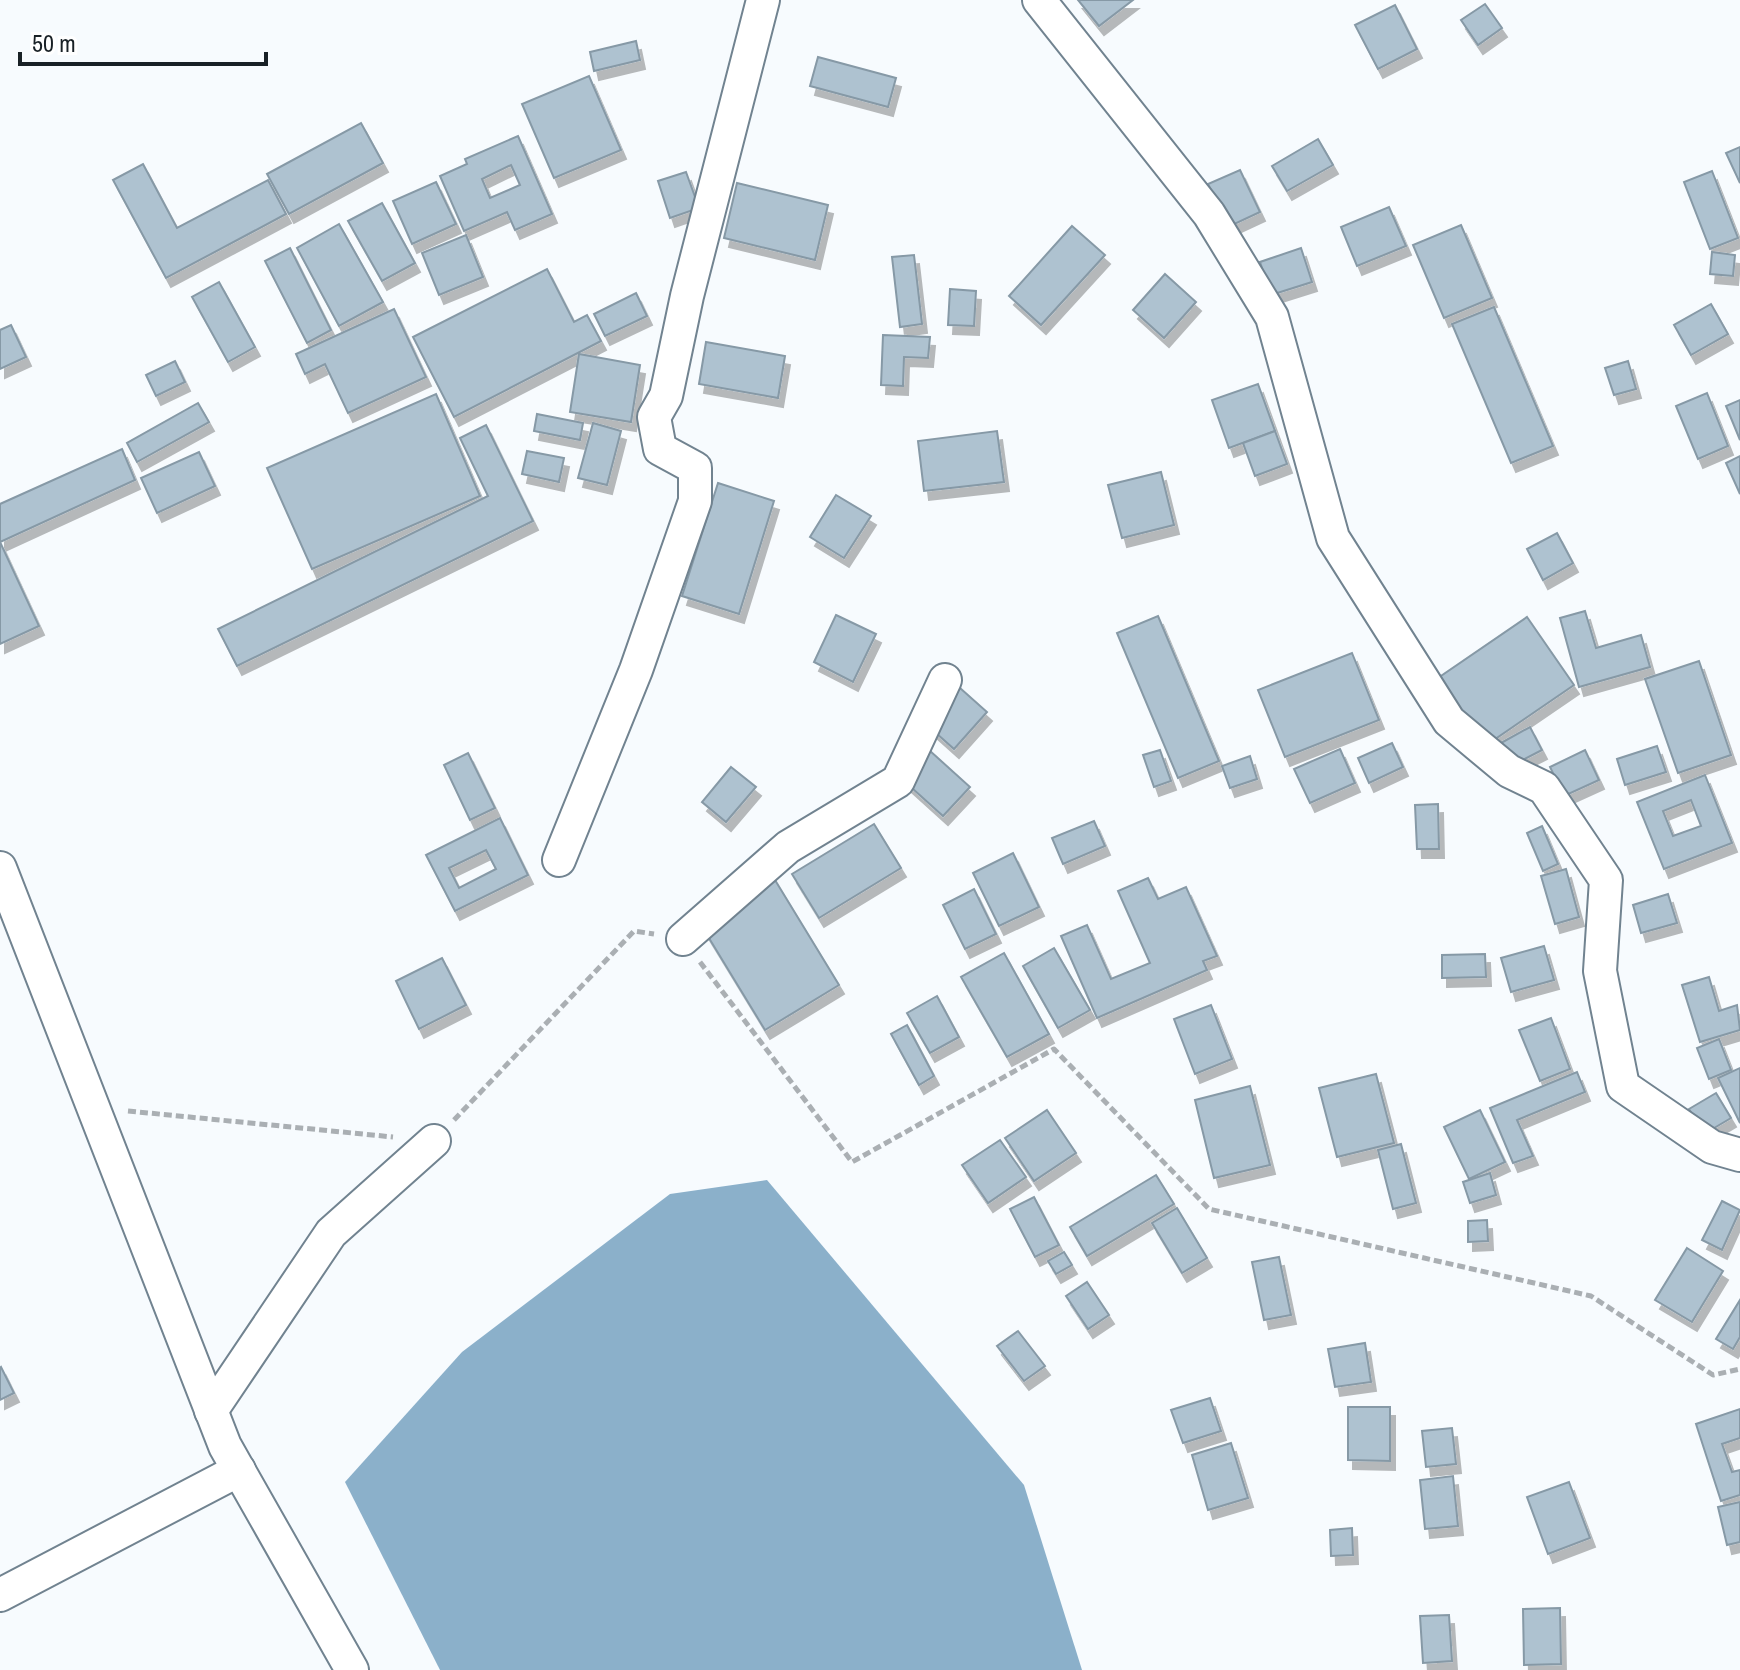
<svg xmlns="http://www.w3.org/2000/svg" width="1740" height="1670" font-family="'Archivo Narrow',sans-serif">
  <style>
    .water { fill: #8bb0ca }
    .building { fill: #aec2d0; stroke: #8699a6; stroke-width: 2; fill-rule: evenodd; filter: url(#shadow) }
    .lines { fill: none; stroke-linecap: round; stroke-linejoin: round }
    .minor-casing { stroke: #718390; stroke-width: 36 }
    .path { stroke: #aaafb3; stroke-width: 5; stroke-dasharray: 8 4; stroke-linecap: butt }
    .minor { stroke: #fff; stroke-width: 32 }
  </style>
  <defs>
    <filter id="shadow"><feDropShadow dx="5" dy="9" stdDeviation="0" flood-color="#0004"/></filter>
  </defs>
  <rect width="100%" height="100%" fill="#f7fbfe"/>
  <polygon class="water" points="767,1180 1024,1485 1082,1670 440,1670 345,1482 462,1352 670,1194"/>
  <g class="building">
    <polygon points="1078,0 1133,0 1099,26"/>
    <polygon points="1485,4 1502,28 1478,45 1461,20"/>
    <polygon points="1395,5 1417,49 1378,69 1355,25"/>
    <polygon points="636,41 640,60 594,71 590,52"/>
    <polygon points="818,57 896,78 888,107 810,86"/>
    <polygon points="589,76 621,150 554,178 522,104"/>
    <polygon points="361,123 383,163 289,214 267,174"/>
    <path d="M 518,136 L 552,214 L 515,230 L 507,212 L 464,231 L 440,176 L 467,164 L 465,159 ZM 511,165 L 520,185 L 490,198 L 482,179 Z"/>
    <polygon points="1318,139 1333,165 1287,191 1272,166"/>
    <polygon points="1740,147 1740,183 1726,153"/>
    <polygon points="143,164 177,228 268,180 286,214 166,278 113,180"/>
    <polygon points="1240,170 1260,212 1228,227 1208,184"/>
    <polygon points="1712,171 1738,238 1710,249 1684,182"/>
    <polygon points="686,172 699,208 670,218 658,181"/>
    <polygon points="436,182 456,224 412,244 393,201"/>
    <polygon points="737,183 828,205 815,260 724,238"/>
    <polygon points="382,203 415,263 382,281 348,221"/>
    <polygon points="1389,207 1406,246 1357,266 1341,227"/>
    <polygon points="339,224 383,302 339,326 297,248"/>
    <polygon points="1461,225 1492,298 1444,318 1413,245"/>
    <polygon points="1072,226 1105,255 1041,325 1009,296"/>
    <polygon points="466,235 483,277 439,295 422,253"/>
    <polygon points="290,248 331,330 307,343 265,261"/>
    <polygon points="1301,248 1312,282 1271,295 1260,262"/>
    <polygon points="1712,252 1735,255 1733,276 1710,274"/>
    <polygon points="914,255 922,324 900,327 892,257"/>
    <polygon points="547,269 574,322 587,315 601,341 454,417 413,337"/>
    <polygon points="1165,274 1196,302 1164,338 1133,310"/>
    <polygon points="219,282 255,347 228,362 192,297"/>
    <polygon points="950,289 976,291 974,326 948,325"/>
    <polygon points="636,293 647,316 605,336 594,314"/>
    <polygon points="1711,304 1728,334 1691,355 1674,325"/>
    <polygon points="1494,307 1553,446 1511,463 1452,324"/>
    <polygon points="394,309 426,377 348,413 325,364 305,374 296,354"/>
    <polygon points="11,325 26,357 0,369 0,330"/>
    <polygon points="883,335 930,337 928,358 904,357 903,386 881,385"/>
    <polygon points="706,342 785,356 778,398 699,384"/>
    <polygon points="579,354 640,365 631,422 570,412"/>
    <polygon points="175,361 185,382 156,396 146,375"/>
    <polygon points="1628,361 1636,389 1614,395 1605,368"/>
    <polygon points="1258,384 1275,431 1229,448 1212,400"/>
    <polygon points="1707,393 1728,446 1698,459 1676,406"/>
    <polygon points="436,394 480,496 312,569 267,468"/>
    <polygon points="1740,400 1740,440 1726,406"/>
    <polygon points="198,403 209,422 137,462 127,443"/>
    <polygon points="537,414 583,423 580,440 534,431"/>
    <polygon points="593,423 621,431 607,485 578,478"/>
    <polygon points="486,425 533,521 237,666 218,629 488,496 460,438"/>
    <polygon points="997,431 1004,482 924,491 918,441"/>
    <polygon points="1275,431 1287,464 1255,476 1243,443"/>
    <polygon points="122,449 135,480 0,542 39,626 0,644 0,504"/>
    <polygon points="527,451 564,458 559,482 522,474"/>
    <polygon points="199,452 215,486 157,513 141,478"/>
    <polygon points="1740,456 1740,494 1726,463"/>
    <polygon points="1161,472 1174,525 1122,538 1108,485"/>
    <polygon points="718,483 774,501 739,614 682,596"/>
    <polygon points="836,495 871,516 844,558 810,537"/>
    <polygon points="1557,533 1573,563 1543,580 1527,549"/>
    <polygon points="1585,611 1596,648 1641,635 1650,667 1579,687 1560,618"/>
    <polygon points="836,615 876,634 853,682 814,662"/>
    <polygon points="1158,616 1219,761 1178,778 1117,633"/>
    <polygon points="1527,617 1574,685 1485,746 1438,678"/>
    <polygon points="1352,653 1379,720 1285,757 1258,690"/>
    <polygon points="1699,661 1731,755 1678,773 1645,679"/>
    <polygon points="960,688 987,712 954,749 927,725"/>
    <polygon points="1530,727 1542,750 1513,765 1501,743"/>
    <polygon points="1392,743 1403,767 1369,783 1358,758"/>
    <polygon points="1657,746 1666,772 1625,785 1617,759"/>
    <polygon points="1340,749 1355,783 1310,803 1294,769"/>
    <polygon points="929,750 970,787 943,816 903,780"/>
    <polygon points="1160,750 1171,781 1154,787 1143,755"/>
    <polygon points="1585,750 1599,780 1564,796 1550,767"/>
    <polygon points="468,753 495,808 470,820 444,765"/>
    <polygon points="1250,756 1257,779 1230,788 1222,766"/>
    <polygon points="731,767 756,787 726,822 702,802"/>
    <path d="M 1705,775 L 1732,843 L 1664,869 L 1637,802 ZM 1691,800 L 1701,826 L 1673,836 L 1663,811 Z"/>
    <polygon points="1438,804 1439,849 1417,849 1415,805"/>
    <path d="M 500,818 L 528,875 L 455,911 L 426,855 ZM 486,850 L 496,869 L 459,888 L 449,868 Z"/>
    <polygon points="1094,821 1105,846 1063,864 1052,838"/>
    <polygon points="874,824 901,868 819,918 792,874"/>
    <polygon points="1542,826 1558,864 1543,871 1527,833"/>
    <polygon points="1013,853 1039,907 999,926 973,873"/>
    <polygon points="1566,869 1579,917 1555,924 1541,876"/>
    <polygon points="1148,878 1158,899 1186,887 1217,956 1203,961 1207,970 1097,1018 1061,936 1087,925 1111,979 1150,963 1118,891"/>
    <polygon points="775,880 839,985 765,1030 701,925"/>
    <polygon points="974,889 996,934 965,949 943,905"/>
    <polygon points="1668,894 1677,923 1641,933 1633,905"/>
    <polygon points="1544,946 1554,980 1511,992 1501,958"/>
    <polygon points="1054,948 1090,1010 1058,1028 1023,966"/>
    <polygon points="1004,953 1049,1034 1007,1057 961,977"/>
    <polygon points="1485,954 1486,977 1442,978 1442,955"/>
    <polygon points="442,958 466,1005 419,1029 396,981"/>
    <polygon points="1709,977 1719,1011 1737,1005 1740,1030 1700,1042 1682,985"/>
    <polygon points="937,996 959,1037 930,1053 907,1013"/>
    <polygon points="1211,1005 1232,1059 1195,1074 1174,1019"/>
    <polygon points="1551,1018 1570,1069 1540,1081 1519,1030"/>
    <polygon points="907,1025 934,1076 919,1085 891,1034"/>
    <polygon points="1719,1039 1731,1070 1709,1079 1697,1048"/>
    <polygon points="1740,1068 1740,1123 1718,1078"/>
    <polygon points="1577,1072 1585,1092 1517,1120 1533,1156 1513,1163 1490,1108"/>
    <polygon points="1376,1074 1394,1143 1337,1157 1319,1088"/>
    <polygon points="1250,1086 1270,1165 1214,1178 1195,1100"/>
    <polygon points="1716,1093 1731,1118 1704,1134 1689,1109"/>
    <polygon points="1047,1110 1076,1153 1034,1181 1005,1138"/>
    <polygon points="1480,1110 1505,1162 1469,1179 1444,1127"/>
    <polygon points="1000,1140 1026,1177 988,1203 962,1165"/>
    <polygon points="1401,1144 1416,1203 1393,1209 1378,1150"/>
    <polygon points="1490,1173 1496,1195 1470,1203 1463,1182"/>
    <polygon points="1156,1175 1174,1204 1087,1256 1070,1227"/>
    <polygon points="1034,1197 1059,1245 1035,1257 1010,1209"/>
    <polygon points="1722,1201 1740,1210 1722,1250 1702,1240"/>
    <polygon points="1177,1208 1207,1258 1182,1273 1152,1223"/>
    <polygon points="1487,1220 1488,1241 1468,1242 1468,1221"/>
    <polygon points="1687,1248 1723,1271 1692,1322 1655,1300"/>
    <polygon points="1064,1252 1072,1265 1056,1274 1048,1261"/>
    <polygon points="1279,1257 1291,1315 1264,1320 1252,1262"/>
    <polygon points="1087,1282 1109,1315 1088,1329 1066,1296"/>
    <polygon points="1740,1300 1740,1337 1733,1349 1716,1339"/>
    <polygon points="1018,1331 1045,1366 1024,1381 997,1346"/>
    <polygon points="1365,1343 1371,1382 1335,1387 1328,1349"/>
    <polygon points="1,1367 14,1393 0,1400 0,1368"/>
    <polygon points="1210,1398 1221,1431 1183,1443 1171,1410"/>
    <polygon points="1348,1407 1390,1407 1390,1461 1348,1460"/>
    <polygon points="1740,1409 1740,1438 1722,1444 1732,1472 1740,1470 1740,1495 1721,1501 1696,1424"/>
    <polygon points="1452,1428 1456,1464 1426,1467 1422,1431"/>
    <polygon points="1231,1443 1248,1498 1208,1510 1192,1455"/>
    <polygon points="1453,1476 1458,1526 1425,1529 1420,1480"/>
    <polygon points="1569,1482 1590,1538 1548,1554 1527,1497"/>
    <polygon points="1740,1502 1740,1542 1727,1545 1718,1507"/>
    <polygon points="1352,1528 1353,1555 1331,1556 1330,1530"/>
    <polygon points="1560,1608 1561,1664 1524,1665 1523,1609"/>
    <polygon points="1449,1615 1452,1661 1423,1663 1420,1616"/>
  </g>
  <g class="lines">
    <g class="minor-casing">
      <g id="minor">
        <polyline points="1039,0 1209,214 1272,317 1333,538 1449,721 1509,771 1544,788 1606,880 1600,971 1623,1086 1712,1147 1740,1155"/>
        <polyline points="559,860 636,670 695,501 695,468 660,449 654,417 666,396 687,296 763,0"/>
        <polyline points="0,868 225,1446 352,1670"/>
        <polyline points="683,939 788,847 898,781 945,680"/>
        <polyline points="211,1411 331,1233 434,1141"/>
        <polyline points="0,1595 239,1470"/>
      </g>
    </g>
    <g class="path">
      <polyline points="700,962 852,1162 1054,1049 1209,1209 1591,1296 1713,1375 1740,1369"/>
      <polyline points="128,1111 393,1137"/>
      <polyline points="454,1120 634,931 654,934"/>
    </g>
    <use href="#minor" class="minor"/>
  </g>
  <path d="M20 52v12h246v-12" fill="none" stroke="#192126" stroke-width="4"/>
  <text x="32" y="52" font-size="24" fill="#192126" stroke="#ffffff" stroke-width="6" paint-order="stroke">50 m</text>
</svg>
